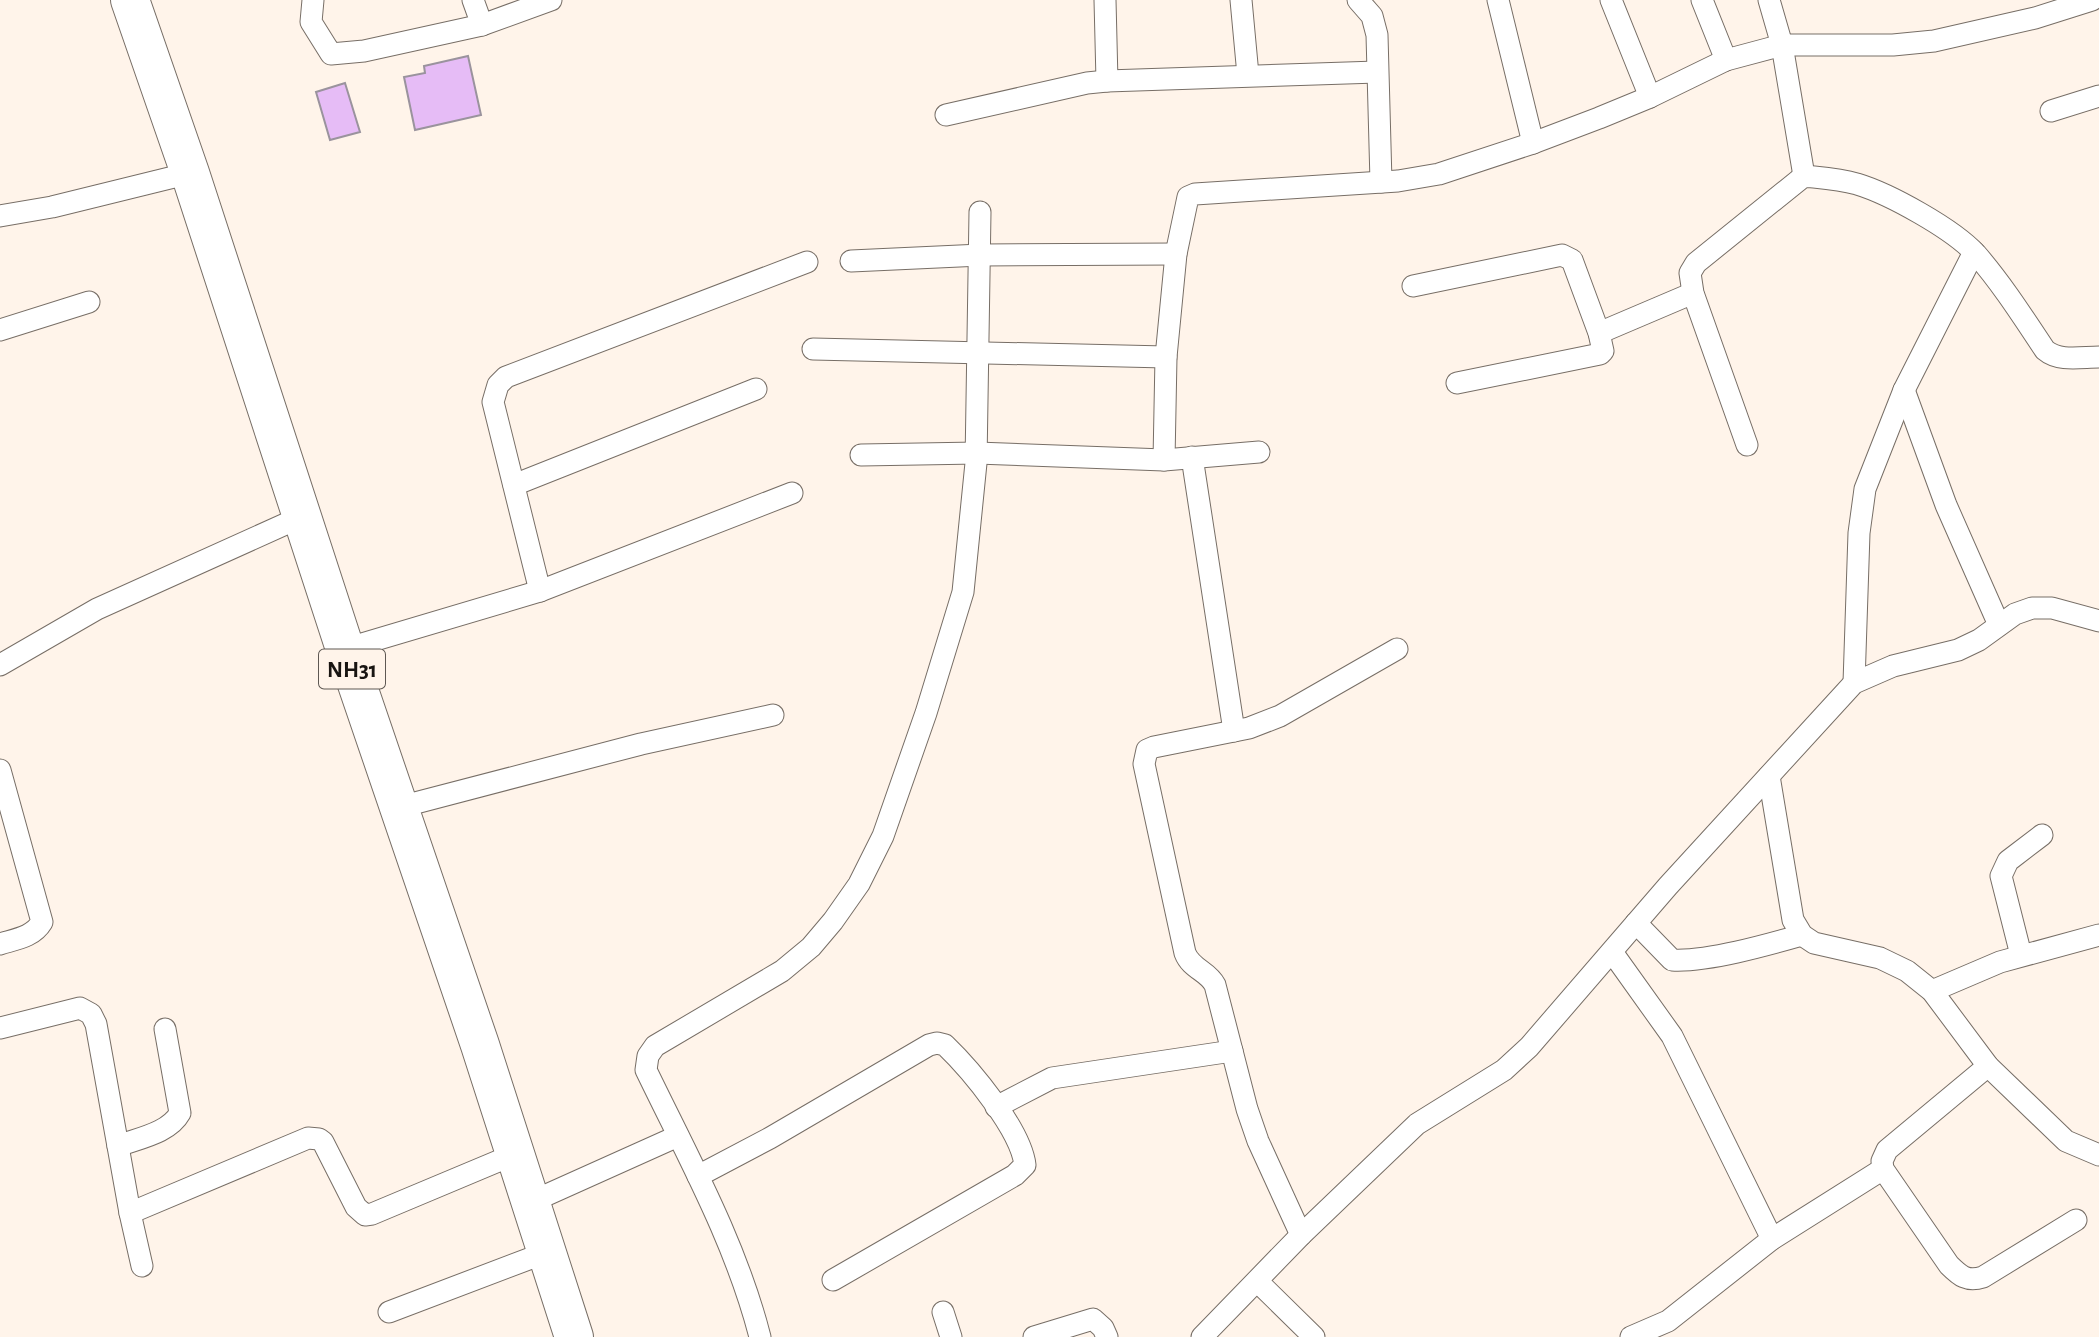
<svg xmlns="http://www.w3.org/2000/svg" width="2099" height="1337" font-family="'Alegreya Sans',sans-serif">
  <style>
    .building { fill: #e6bcf6; stroke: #9a939d; stroke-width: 2 }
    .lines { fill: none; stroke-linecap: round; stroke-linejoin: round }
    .street-casing { stroke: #776e66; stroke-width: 23 }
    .highway-casing { stroke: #776e66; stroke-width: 40 }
    .street { stroke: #fff; stroke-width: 21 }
    .highway { stroke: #fff; stroke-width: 38 }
    .labels { text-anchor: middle; stroke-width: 5; stroke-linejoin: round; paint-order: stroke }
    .shield { fill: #fff4ea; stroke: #5e5853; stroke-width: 2 }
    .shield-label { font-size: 23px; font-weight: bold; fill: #191512 }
  </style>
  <rect width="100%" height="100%" fill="#fff4ea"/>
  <g class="building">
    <polygon points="468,56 481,115 415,130 404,77 425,73 424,66"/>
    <polygon points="345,83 360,132 330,140 316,92"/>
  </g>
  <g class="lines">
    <g class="street-casing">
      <g id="street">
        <polyline points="313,0 311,22 331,54 364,51 482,25 551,0"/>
        <polyline points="473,0 482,25"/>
        <polyline points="1105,0 1107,81"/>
        <polyline points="1241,0 1248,75"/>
        <polyline points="1358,0 1372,16 1377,35 1381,182"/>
        <polyline points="1498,0 1533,143"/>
        <polyline points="1611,0 1650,97"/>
        <polyline points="1702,0 1726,60"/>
        <polyline points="1769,0 1782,45 1804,176"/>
        <polyline points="2051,111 2099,96"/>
        <polyline points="946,115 1087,83 1107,81 1377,72"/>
        <polyline points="0,216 52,207 190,173"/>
        <polyline points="851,261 981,255 1176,254"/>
        <polyline points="1413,286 1562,255 1572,260 1599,333 1603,351 1600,354 1457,383"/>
        <polyline points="0,330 89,302"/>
        <polyline points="1599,333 1693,293"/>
        <polyline points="813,349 1166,357"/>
        <polyline points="1904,390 1946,505 1999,625"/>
        <path d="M 1747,445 L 1693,293 L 1690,273 L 1696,263 L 1804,176 C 1822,178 1839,179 1857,184 C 1890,194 1953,229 1976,254 C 2002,284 2023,317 2045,350 C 2059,362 2081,357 2099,357"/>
        <polyline points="861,455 977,453 1164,460 1259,452"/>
        <polyline points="1192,457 1234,731"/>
        <polyline points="1164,460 1166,357 1176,254 1188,197 1195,194 1398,181 1439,174 1533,143 1599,118 1650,97 1726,60 1782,45 1893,45 1934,41 2035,18 2092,0"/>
        <polyline points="514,485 756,389"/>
        <polyline points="540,591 493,402 498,385 506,377 807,262"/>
        <polyline points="345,649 540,591 792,493"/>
        <polyline points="0,665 97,609 301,517"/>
        <polyline points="1854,683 1859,533 1865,489 1904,390 1974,252"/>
        <path d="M 0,770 L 42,922 C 33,937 16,939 0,944"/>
        <polyline points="1769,776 1793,920 1802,935 1814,943 1880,958 1907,971 1932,991 1988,1066 2066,1141 2099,1155"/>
        <polyline points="400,807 641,744 773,715"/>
        <path d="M 1636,923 L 1672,960 C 1707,962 1767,945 1802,935"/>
        <polyline points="1612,952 1672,1036 1772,1239"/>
        <polyline points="2021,955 2001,876 2008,861 2042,835"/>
        <polyline points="1932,991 2000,962 2099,935"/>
        <polyline points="0,1028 80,1008 91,1014 96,1024 130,1213 142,1266"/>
        <path d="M 1988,1066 L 1887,1150 L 1882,1161 L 1883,1169 L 1949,1265 C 1960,1276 1967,1282 1983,1277 L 2076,1220"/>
        <polyline points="996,1107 1052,1078 1232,1051"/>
        <path d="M 118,1146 C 139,1138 169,1133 180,1113 L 165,1029"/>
        <path d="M 698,1176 L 770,1138 L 929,1045 L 937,1043 L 945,1045 C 971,1070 1021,1130 1025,1165 L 1015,1175 L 833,1280"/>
        <polyline points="531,1202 678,1136"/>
        <polyline points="130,1213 308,1138 319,1139 323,1142 356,1207 365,1215 372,1214 515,1154"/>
        <path d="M 1301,1235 L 1258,1141 L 1247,1109 L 1215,985 C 1208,971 1191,969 1185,953 L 1144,764 L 1147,750 L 1154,747 L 1249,728 L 1280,716 L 1397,649"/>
        <polyline points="1257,1281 1314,1337"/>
        <polyline points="389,1312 547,1252"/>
        <polyline points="943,1312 951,1337"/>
        <path d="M 760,1337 C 736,1243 688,1157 646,1070 L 648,1056 L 655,1046 L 782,971 L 811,947 L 833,921 L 859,884 L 883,836 L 926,713 L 963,592 L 976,463 L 980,212"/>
        <polyline points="1034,1337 1093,1319 1103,1328 1107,1337"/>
        <polyline points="1202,1337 1301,1235 1417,1124 1504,1070 1529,1047 1668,886 1854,683 1893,666 1958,650 1979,640 2015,614 2032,608 2052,608 2099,621"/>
        <polyline points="1631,1337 1668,1321 1772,1239 1883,1169"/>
      </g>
    </g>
    <g class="highway-casing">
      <polyline id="highway" points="130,0 190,173 345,649 480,1045 574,1337"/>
    </g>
    <use href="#street" class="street"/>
    <use href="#highway" class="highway"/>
  </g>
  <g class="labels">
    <rect class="shield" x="319" y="649.5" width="66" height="39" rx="5"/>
    <g class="shield-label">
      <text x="352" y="677">NH31</text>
    </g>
  </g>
</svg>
